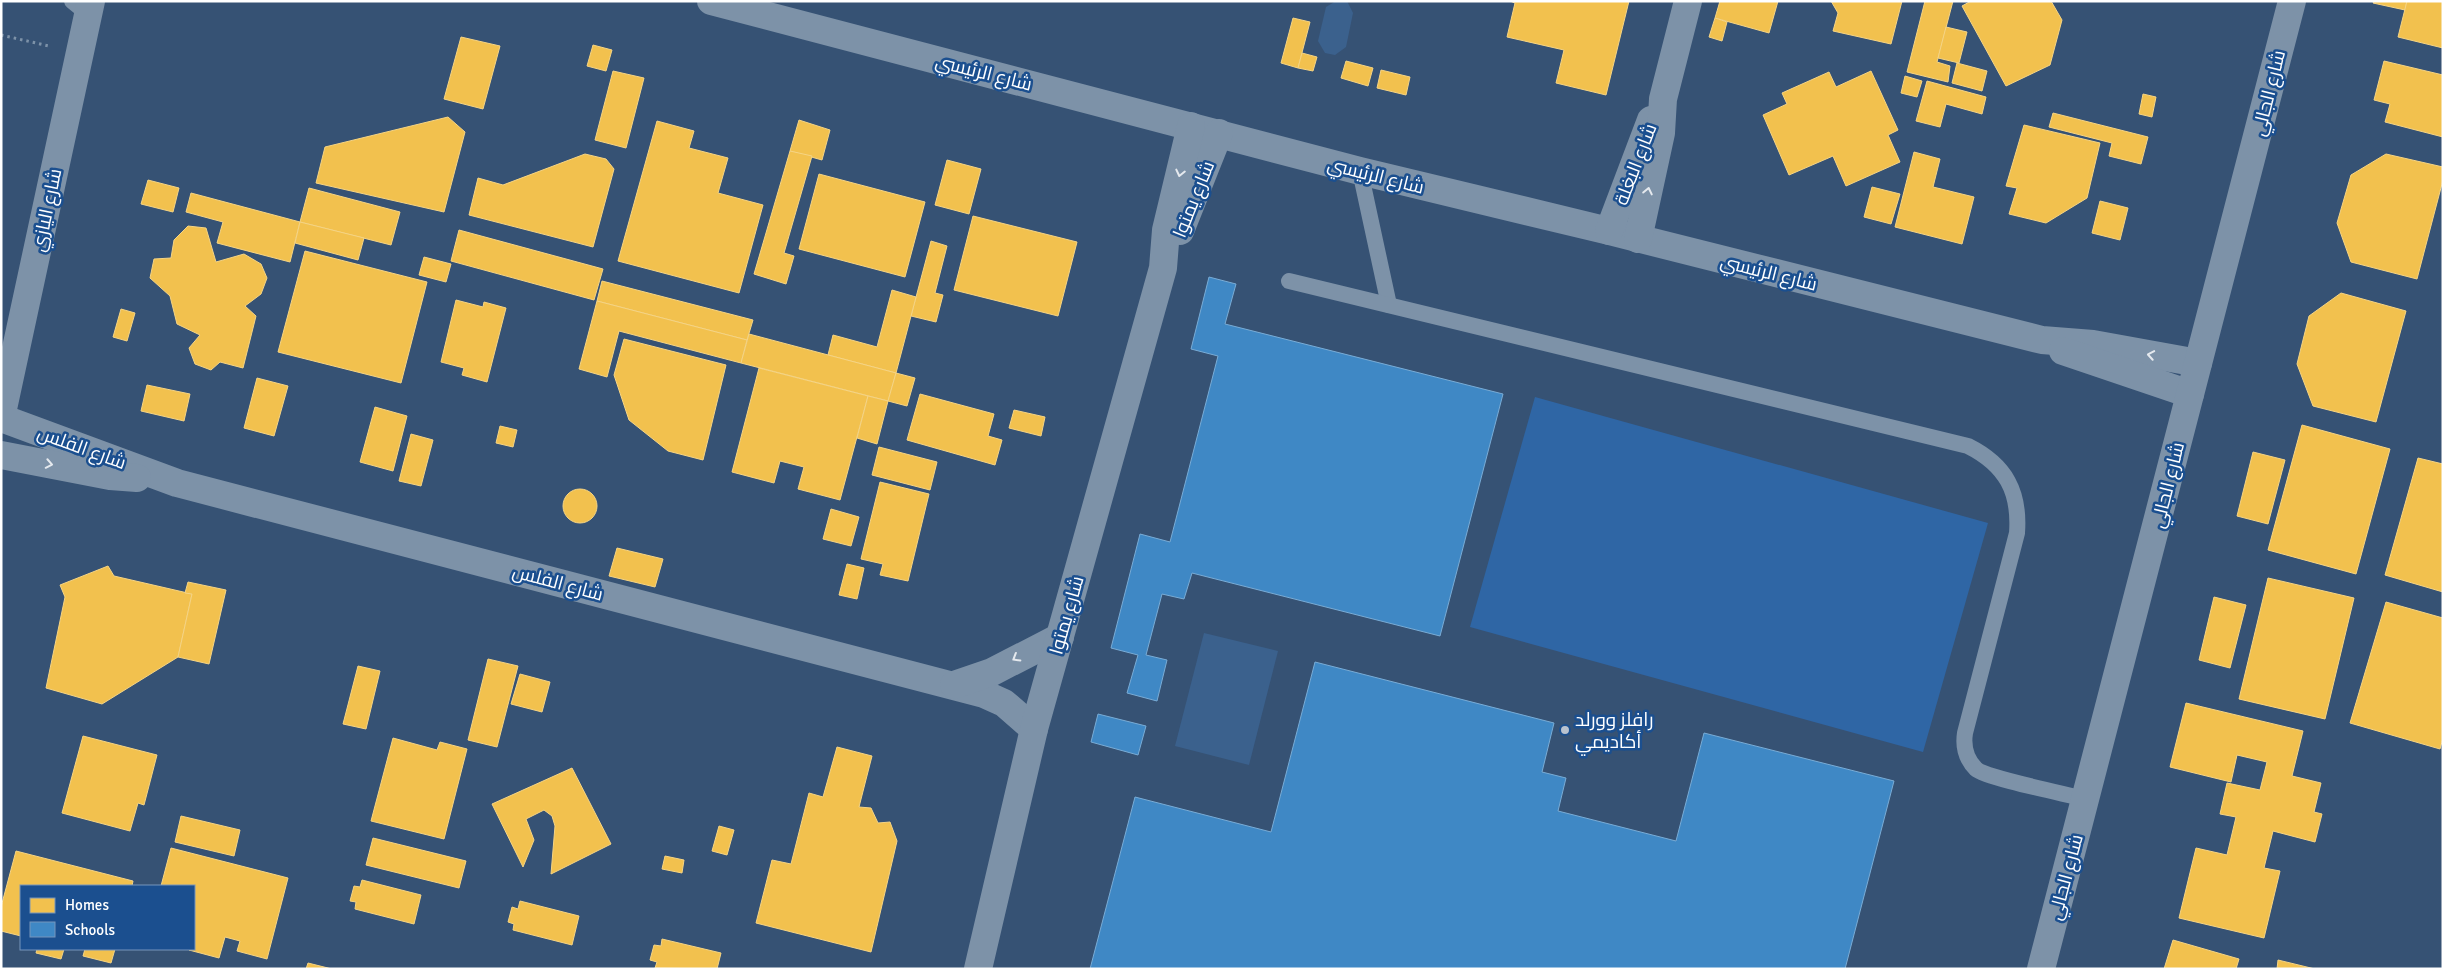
<svg xmlns="http://www.w3.org/2000/svg" width="2444" height="970" font-family="Signika,Cairo,sans-serif">
  <style>
    .green { fill: #2f66a5 }
    .water { fill: #3b618d }
    .homes { fill: #f2c14e; stroke: #f6d483 }
    .schools { fill: #3f88c5; stroke: #79acd6 }
    .lines { fill: none; stroke-linecap: round; stroke-linejoin: round }
    .path { stroke: #7d92a8; stroke-width: 3; stroke-dasharray: 2.5 4; stroke-linecap: butt }
    .lane { stroke: #7d92a8; stroke-width: 16 }
    .street { stroke: #7d92a8; stroke-width: 28 }
    .oneway { stroke: #e5e9ee }
    .poi-dot { fill: #b9c2ce; stroke: #1b4f8f; stroke-width: 2 }
    .labels { text-anchor: middle; stroke-width: 5; stroke-linejoin: round; paint-order: stroke }
    .street-label { font-size: 19px; fill: #fff; stroke: #1b4f8f }
    .poi-label { font-size: 19px; fill: #fff; stroke: #1b4f8f; text-anchor: start }
  </style>
  <rect width="100%" height="100%" fill="#365274"/>
  <polygon class="green" points="1535,397 1988,523 1923,752 1470,627"/>
  <g class="water">
    <polygon points="1336,1 1347,1 1353,13 1346,47 1335,55 1325,53 1318,41 1326,7"/>
    <polygon points="1204,633 1278,651 1249,765 1175,746"/>
  </g>
  <g class="homes">
    <polygon points="1510,1 1629,1 1606,95 1556,83 1564,50 1507,37 1515,3"/>
    <polygon points="1720,1 1778,1 1769,33 1715,18"/>
    <polygon points="1831,1 1902,1 1891,44 1833,31 1838,13"/>
    <polygon points="1925,1 1953,1 1937,62 1950,66 1948,82 1907,72"/>
    <polygon points="1971,1 2051,1 2062,20 2050,65 2006,86 1962,6"/>
    <polygon points="2374,1 2407,1 2405,10 2373,3"/>
    <polygon points="2407,1 2443,1 2443,48 2398,37"/>
    <polygon points="1293,18 1310,22 1298,68 1281,63"/>
    <polygon points="1715,18 1727,22 1722,41 1709,37"/>
    <polygon points="1946,27 1967,32 1959,63 1938,58"/>
    <polygon points="461,37 500,46 483,109 444,99"/>
    <polygon points="593,45 612,50 606,71 587,66"/>
    <polygon points="1302,53 1317,57 1313,71 1298,68"/>
    <polygon points="1346,61 1373,68 1368,86 1341,78"/>
    <polygon points="2384,61 2443,75 2443,137 2385,122 2390,104 2374,100"/>
    <polygon points="1957,63 1987,71 1982,91 1952,83"/>
    <polygon points="1381,70 1410,77 1406,95 1377,88"/>
    <polygon points="613,71 644,78 626,148 595,140"/>
    <polygon points="1871,71 1898,130 1888,135 1900,162 1846,186 1833,156 1789,175 1763,115 1787,104 1782,93 1829,72 1836,87"/>
    <polygon points="1905,76 1922,81 1917,97 1901,93"/>
    <polygon points="1927,81 1986,97 1982,114 1946,104 1940,127 1916,121"/>
    <polygon points="2143,94 2156,97 2152,117 2139,114"/>
    <polygon points="2053,113 2148,137 2141,164 2109,156 2112,143 2049,127"/>
    <polygon points="448,117 465,132 444,212 316,183 325,147"/>
    <polygon points="799,120 830,130 822,160 790,151"/>
    <polygon points="657,121 694,131 689,148 728,158 718,193 763,205 739,293 618,261"/>
    <polygon points="2024,125 2100,143 2087,198 2046,223 2009,214 2017,188 2006,186"/>
    <polygon points="790,151 812,156 784,253 794,256 786,284 754,274"/>
    <polygon points="1914,152 1940,159 1933,187 1974,197 1962,244 1895,227"/>
    <polygon points="585,154 606,159 614,169 593,247 469,215 478,178 503,185"/>
    <polygon points="2386,154 2443,167 2443,180 2417,279 2351,262 2337,223 2351,175"/>
    <polygon points="947,160 981,169 969,214 935,205"/>
    <polygon points="819,174 925,202 905,277 799,249"/>
    <polygon points="148,180 179,188 173,212 141,204"/>
    <polygon points="1872,187 1900,194 1891,224 1864,217"/>
    <polygon points="309,188 400,212 391,245 300,222"/>
    <polygon points="191,193 300,222 290,262 217,243 223,222 186,212"/>
    <polygon points="2100,201 2128,208 2120,240 2092,233"/>
    <polygon points="973,216 1077,242 1058,316 954,290"/>
    <polygon points="300,222 364,238 358,260 295,243"/>
    <polygon points="188,226 206,228 216,262 244,254 261,264 267,278 261,294 245,306 256,316 243,368 220,362 211,370 195,364 189,348 200,335 177,324 170,296 150,278 154,259 171,258 174,240"/>
    <polygon points="459,230 603,269 594,300 451,261"/>
    <polygon points="931,241 947,246 935,293 943,295 936,322 911,316"/>
    <polygon points="305,251 427,282 401,383 278,352"/>
    <polygon points="424,257 451,264 446,282 419,275"/>
    <polygon points="602,281 753,320 747,340 597,301"/>
    <polygon points="892,290 916,297 896,373 828,355 833,335 877,347"/>
    <polygon points="2341,293 2406,311 2376,422 2313,406 2297,364 2309,316"/>
    <polygon points="456,300 483,307 484,302 506,308 487,382 462,375 464,368 441,362"/>
    <polygon points="597,301 747,340 741,363 619,331 607,377 579,369"/>
    <polygon points="121,309 135,313 127,341 113,337"/>
    <polygon points="749,334 896,373 888,401 741,363"/>
    <polygon points="624,339 726,365 703,460 668,451 629,420 614,375"/>
    <polygon points="759,368 868,396 840,500 798,489 804,467 780,461 774,483 732,472"/>
    <polygon points="896,373 915,378 907,406 888,401"/>
    <polygon points="257,378 288,386 274,436 244,428"/>
    <polygon points="147,385 190,394 184,421 141,411"/>
    <polygon points="920,394 994,414 988,436 1002,440 995,465 907,440"/>
    <polygon points="868,396 888,401 877,444 857,438"/>
    <polygon points="375,407 407,416 393,471 360,462"/>
    <polygon points="1014,410 1045,417 1041,436 1009,428"/>
    <polygon points="2302,425 2390,449 2356,574 2268,550"/>
    <polygon points="500,426 517,430 513,447 496,443"/>
    <polygon points="411,434 433,440 421,486 399,481"/>
    <polygon points="879,447 937,462 930,490 872,475"/>
    <polygon points="2253,452 2285,460 2268,524 2237,516"/>
    <polygon points="2418,458 2443,464 2443,592 2385,575"/>
    <polygon points="880,482 929,494 908,581 880,575 883,564 861,559"/>
    <circle cx="580" cy="506" r="17"/>
    <polygon points="831,509 859,517 851,546 823,539"/>
    <polygon points="617,548 663,559 655,587 609,576"/>
    <polygon points="847,564 864,568 857,599 839,595"/>
    <polygon points="108,566 114,576 192,594 178,657 102,704 46,688 65,597 60,585"/>
    <polygon points="2268,578 2354,598 2325,719 2239,699"/>
    <polygon points="188,582 226,590 209,664 178,657 192,594 185,593"/>
    <polygon points="2214,597 2246,605 2230,668 2199,660"/>
    <polygon points="2386,602 2443,618 2443,738 2440,749 2350,723"/>
    <polygon points="488,659 518,666 497,747 468,740"/>
    <polygon points="358,666 380,671 366,729 343,724"/>
    <polygon points="520,674 550,682 542,712 511,704"/>
    <polygon points="2186,703 2303,731 2292,776 2321,783 2314,812 2322,814 2315,842 2273,831 2264,868 2280,871 2264,938 2179,918 2196,848 2227,855 2236,817 2220,814 2227,783 2260,790 2267,762 2237,755 2231,782 2170,767"/>
    <polygon points="83,736 157,755 144,805 138,803 130,831 62,813"/>
    <polygon points="393,738 437,750 440,742 467,749 444,839 371,821"/>
    <polygon points="837,747 872,756 859,807 871,808 878,823 890,822 897,841 871,952 756,923 772,860 791,864 809,793 823,797"/>
    <polygon points="572,768 611,844 551,874 555,826 552,816 544,810 526,819 534,840 523,867 492,804"/>
    <polygon points="181,816 240,830 234,856 175,842"/>
    <polygon points="719,826 734,830 727,855 712,851"/>
    <polygon points="373,838 466,861 459,888 366,865"/>
    <polygon points="171,848 288,878 267,959 237,951 240,941 225,937 219,958 189,950 194,949 194,886 161,886"/>
    <polygon points="16,851 133,881 132,886 21,886 21,936 1,931 1,907"/>
    <polygon points="665,856 684,860 682,873 662,869"/>
    <polygon points="362,880 421,895 414,924 355,909 356,902 350,901 354,886 360,887"/>
    <polygon points="520,901 579,916 572,945 513,930 514,924 508,922 512,907 518,909"/>
    <polygon points="662,939 721,953 717,969 655,968 657,962 650,960 654,945 661,946"/>
    <polygon points="2173,940 2239,959 2236,969 2164,969"/>
    <polygon points="37,949 64,949 61,959 36,953"/>
    <polygon points="85,949 115,949 111,963 83,956"/>
    <polygon points="2278,960 2315,969 2277,969"/>
    <polygon points="308,963 332,969 306,969"/>
  </g>
  <g class="schools">
    <polygon points="1209,277 1236,284 1225,324 1503,394 1440,636 1192,573 1184,599 1162,594 1146,655 1167,660 1157,701 1127,693 1138,655 1111,648 1140,534 1170,542 1218,356 1191,349"/>
    <polygon points="1315,662 1554,723 1542,772 1566,778 1558,811 1676,841 1704,733 1894,781 1845,969 1090,969 1135,797 1271,832"/>
    <polygon points="1098,714 1146,726 1138,755 1091,742"/>
  </g>
  <g class="lines">
    <polyline class="path" points="1,35 49,46"/>
    <g class="lane">
      <polyline points="72,1 88,14"/>
      <polyline points="1360,171 1389,305"/>
      <path d="M 1289,281 L 1968,446 C 2006,465 2020,492 2017,533 L 1965,733 C 1963,746 1965,758 1976,769 C 1986,778 2066,794 2085,799"/>
    </g>
    <g class="street">
      <polyline points="91,1 1,418 177,483 984,694 1004,703 1034,729"/>
      <polyline points="711,1 1360,171 1609,231 2042,340 2093,344 2198,363"/>
      <polyline points="1180,231 1219,133"/>
      <polyline points="1609,231 1651,120"/>
      <polyline points="1638,239 1661,133 1663,99 1688,1"/>
      <polyline points="2063,351 2190,394"/>
      <polyline points="1,455 110,476 137,478"/>
      <polyline points="954,685 992,672 1060,637"/>
      <polyline points="978,969 1034,729 1163,268 1166,230 1191,126"/>
      <polyline points="2041,969 2292,1"/>
    </g>
  </g>
  <defs><path id="oneway-chevron" d="M-2-3.5L2.5 0L-2 3.5" fill="none" stroke-width="1.6" stroke-linecap="round" stroke-linejoin="round" transform="scale(1.25)"/></defs>
  <g class="oneway">
    <use href="#oneway-chevron" transform="translate(1180 173) rotate(103)"/>
    <use href="#oneway-chevron" transform="translate(1648 191) rotate(-78)"/>
    <use href="#oneway-chevron" transform="translate(2151 355) rotate(-170)"/>
    <use href="#oneway-chevron" transform="translate(49 464) rotate(11)"/>
    <use href="#oneway-chevron" transform="translate(1016 658) rotate(149)"/>
  </g>
  <circle class="poi-dot" cx="1565" cy="730" r="5"/>
  <g class="labels">
    <g class="street-label">
      <text transform="translate(984 72) rotate(14)" y="7">شارع الرئيسي</text>
      <text transform="translate(2268 93) rotate(-76)" y="7">شارع الجالي</text>
      <text transform="translate(1635 164) rotate(-69)" y="7">شارع البغلة</text>
      <text transform="translate(1376 175) rotate(14)" y="7">شارع الرئيسي</text>
      <text transform="translate(1193 199) rotate(-68)" y="7">شارع يمتوا</text>
      <text transform="translate(46 210) rotate(-78)" y="7">شارع اليازي</text>
      <text transform="translate(1769 272) rotate(14)" y="7">شارع الرئيسي</text>
      <text transform="translate(82 447) rotate(20)" y="7">شارع الفلس</text>
      <text transform="translate(2167 485) rotate(-76)" y="7">شارع الجالي</text>
      <text transform="translate(558 582) rotate(15)" y="7">شارع الفلس</text>
      <text transform="translate(1066 615) rotate(-74)" y="7">شارع يمتوا</text>
      <text transform="translate(2065 877) rotate(-75)" y="7">شارع الجالي</text>
    </g>
    <g class="poi-label">
      <text x="1575" y="726">رافلز وورلد<tspan x="1575" dy="22">أكاديمي</tspan></text>
    </g>
  </g>
  <rect width="2444" height="970" fill="none" stroke="#ffffff" stroke-width="5"/>
  <rect x="20" y="885" width="175" height="65" fill="#1b4f8f" stroke="#7695bc"/>
  <rect x="30" y="898" width="25" height="15" fill="#f2c14e" stroke="#7695bc"/>
  <text x="65" y="910" font-size="15" fill="#ffffff">Homes</text>
  <rect x="30" y="922" width="25" height="15" fill="#3f88c5" stroke="#7695bc"/>
  <text x="65" y="935" font-size="15" fill="#ffffff">Schools</text>
</svg>
